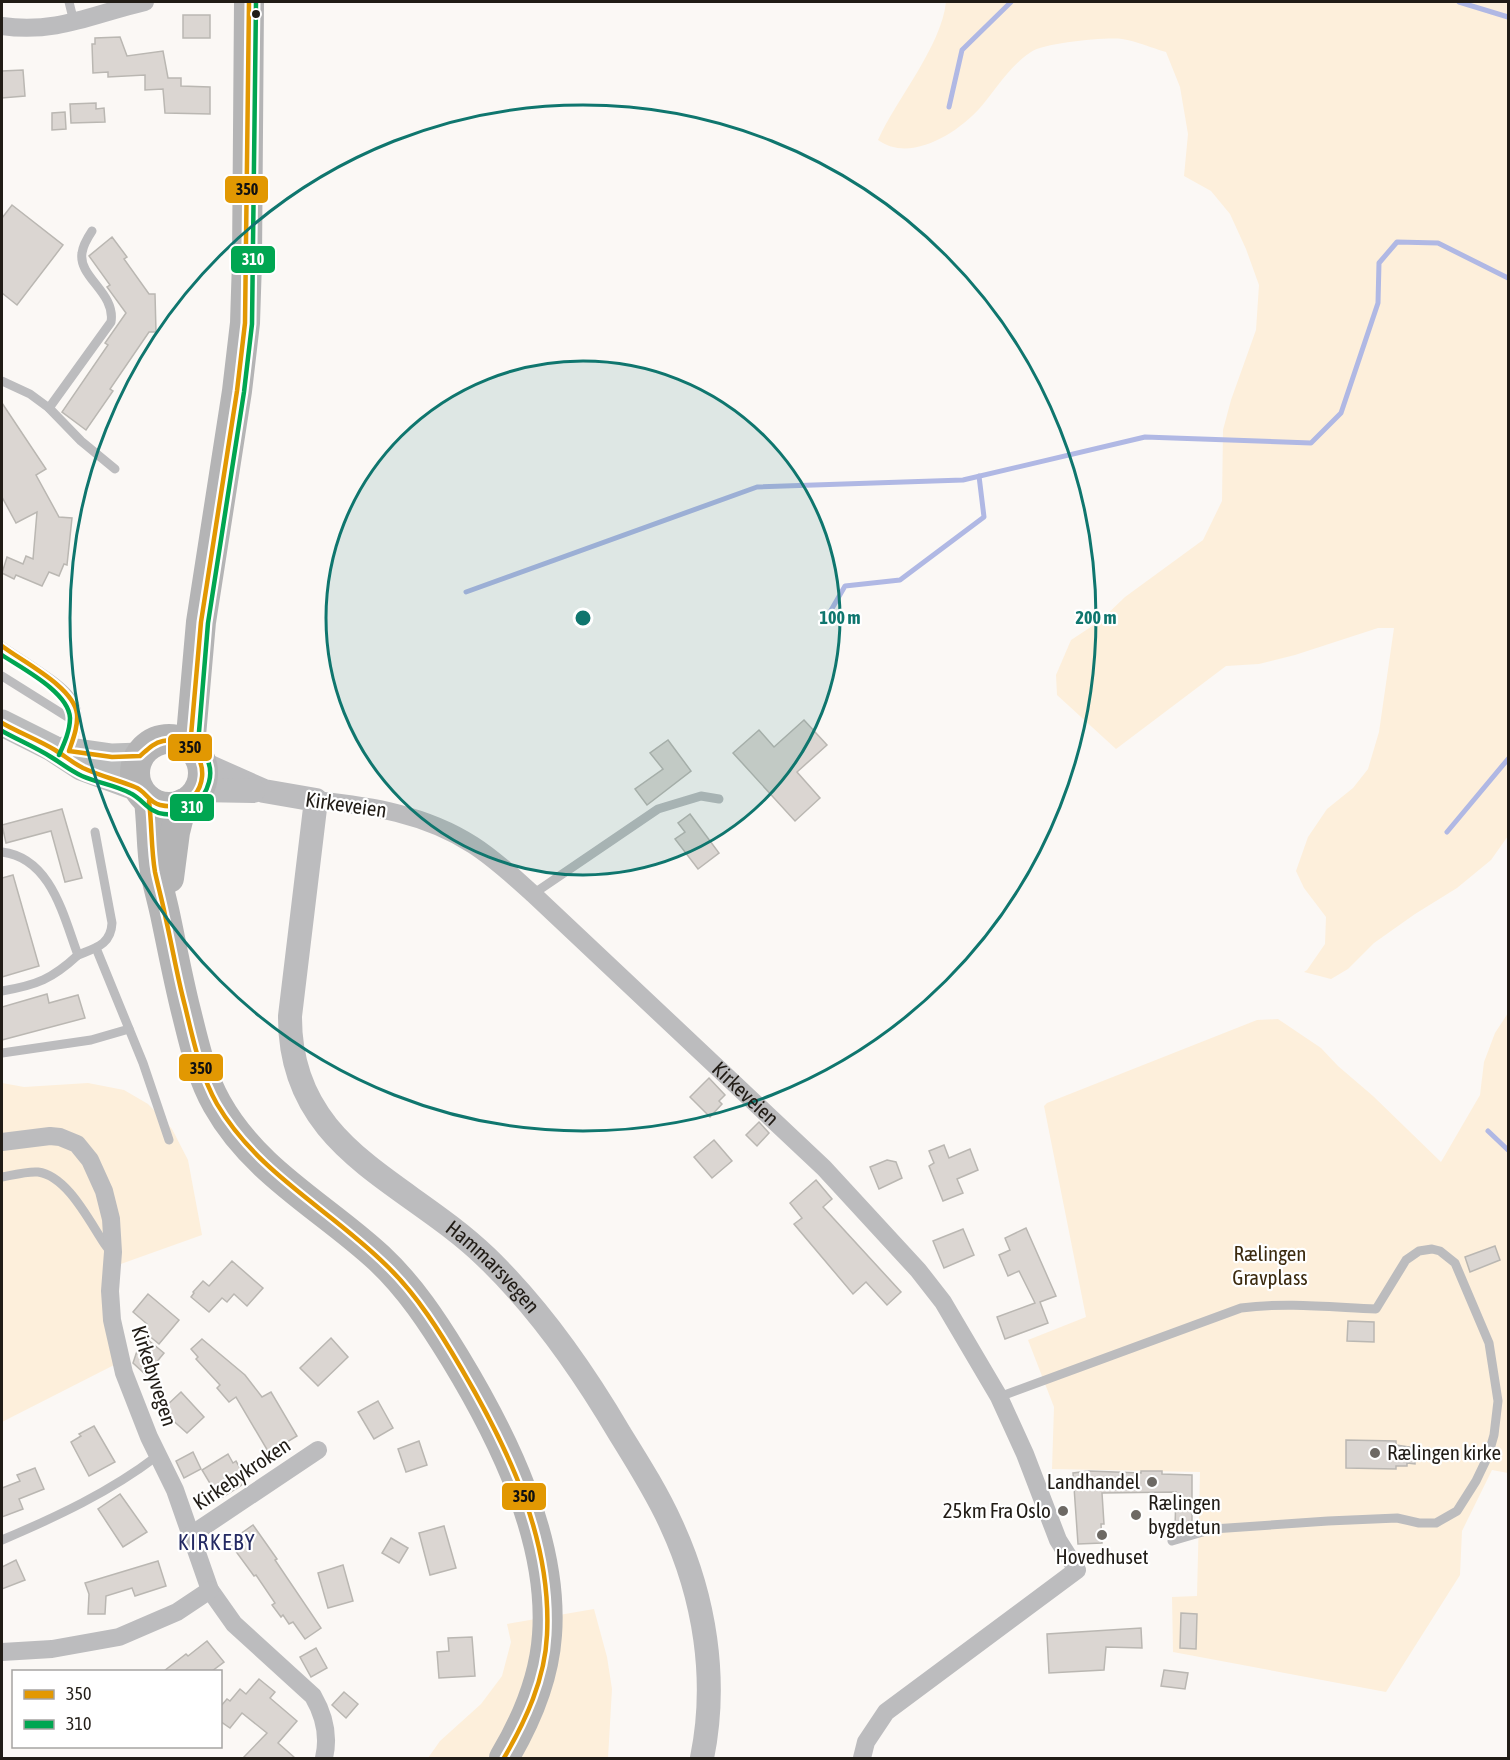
<svg xmlns="http://www.w3.org/2000/svg" width="1510" height="1760" font-family="'Asap Condensed',sans-serif">
  <style>
    .green { fill: #fdefdb }
    .lines { fill: none; stroke-linecap: round; stroke-linejoin: round }
    .stream { stroke: #b0b8e4; stroke-width: 5 }
    .building { fill: #dbd6d2; stroke: #bab7b2; stroke-width: 1.5 }
    .service { stroke: #bcbcbe; stroke-width: 9 }
    .minor { stroke: #bcbcbe; stroke-width: 18 }
    .tertiary { stroke: #bcbcbe; stroke-width: 24 }
    .secondary { stroke: #bbbcbd; stroke-width: 27 }
    .primary { stroke: #b4b4b5; stroke-width: 30 }
    .bus-1-casing { stroke: #fff; stroke-width: 9 }
    .bus-2-casing { stroke: #fff; stroke-width: 9 }
    .bus-1 { stroke: #e29802; stroke-width: 4.5 }
    .bus-2 { stroke: #00a651; stroke-width: 4.5 }
    .ring { fill: none; stroke: #0f766e; stroke-width: 3 }
    .bus-dot { fill: #211c16; stroke: #fff; stroke-width: 2 }
    .poi-dot { fill: #6d6964; stroke: #fff; stroke-width: 2 }
    .labels { text-anchor: middle; stroke-width: 4.5; stroke-linejoin: round; paint-order: stroke }
    .street-label { font-size: 21px; fill: #211c16; stroke: #fff }
    .park-label { font-size: 21px; fill: #3c2a0e; stroke: #fff }
    .poi-label { font-size: 21px; fill: #211c16; stroke: #fff; text-anchor: start }
    .neighbourhood-label { font-size: 22px; letter-spacing: 1.5px; fill: #242a63; stroke: #fff }
    .centre { fill: #0f766e; stroke: #fff; stroke-width: 3 }
    .ring-label { font-size: 18px; text-anchor: middle; font-weight: bold; fill: #0f766e; stroke: #fff; stroke-width: 4.5; stroke-linejoin: round; paint-order: stroke }
    .line-badge { stroke: #fff; stroke-width: 2 }
    .badge-label { font-size: 16px; text-anchor: middle; font-weight: bold; fill: #fff }
    .pale-badge-label { font-size: 16px; text-anchor: middle; font-weight: bold; fill: #111 }
  </style>
  <rect width="100%" height="100%" fill="#fbf8f5"/>
  <g class="green">
    <path d="M 946,2 L 1508,2 L 1508,836 L 1491,860 L 1457,888 L 1415,914 L 1374,943 L 1348,969 L 1331,979 L 1304,972 L 1307,970 L 1325,944 L 1326,917 L 1304,888 L 1296,871 L 1308,837 L 1327,809 L 1353,788 L 1368,769 L 1379,732 L 1394,628 L 1378,628 L 1295,655 L 1259,664 L 1226,666 L 1116,749 L 1057,695 L 1056,675 L 1071,640 L 1100,621 L 1125,597 L 1203,540 L 1222,501 L 1223,430 L 1231,400 L 1256,330 L 1259,285 L 1246,249 L 1230,214 L 1211,191 L 1184,176 L 1188,134 L 1180,87 L 1166,52 C 1152,48 1136,41 1122,39 C 1105,37 1044,43 1031,52 C 1008,67 996,90 979,109 C 956,134 910,163 878,140 C 897,98 941,47 946,2 Z"/>
    <polygon points="1508,1013 1508,1473 1492,1470 1462,1531 1460,1575 1386,1692 1173,1652 1172,1597 1197,1596 1200,1472 1052,1469 1054,1407 1028,1340 1086,1317 1044,1106 1047,1103 1257,1020 1278,1019 1321,1048 1338,1066 1373,1096 1441,1162 1480,1095 1484,1062 1495,1033"/>
    <polygon points="2,1083 24,1087 88,1083 124,1090 148,1104 172,1129 188,1160 202,1235 118,1265 118,1363 2,1422"/>
    <polygon points="594,1609 607,1657 612,1689 608,1758 428,1758 440,1741 481,1704 502,1676 511,1642 507,1624"/>
  </g>
  <g class="lines">
    <g class="stream">
      <polyline points="1459,2 1508,17"/>
      <polyline points="949,107 962,50 1011,2"/>
      <polyline points="466,592 757,487 963,480 1145,437 1311,443 1341,413 1378,303 1379,263 1397,242 1438,243 1508,278"/>
      <polyline points="826,619 845,586 900,580 984,517 979,476"/>
      <polyline points="1447,832 1508,759"/>
      <polyline points="1488,1131 1508,1150"/>
    </g>
  </g>
  <g class="building">
    <rect x="183" y="15" width="27" height="23"/>
    <polygon points="120,37 127,56 163,51 168,78 181,78 181,86 210,87 210,114 165,113 163,89 145,90 145,75 108,77 108,72 93,73 92,44 95,44 95,38"/>
    <polygon points="23,70 25,96 2,98 2,71"/>
    <polygon points="96,103 96,109 104,108 105,122 71,123 70,104"/>
    <polygon points="65,112 66,129 52,130 52,113"/>
    <polygon points="12,205 63,245 17,305 2,293 2,218"/>
    <polygon points="112,237 127,257 124,259 149,294 155,294 156,332 149,332 110,389 113,391 86,430 62,412 108,345 105,343 126,313 107,287 110,285 89,256"/>
    <polygon points="2,403 46,469 36,475 59,517 72,518 67,565 64,564 59,576 49,572 42,586 16,575 14,579 2,573 7,557 23,564 26,556 33,559 37,512 16,523 2,497"/>
    <polygon points="804,720 827,745 797,772 820,798 795,821 733,753 759,730 774,747"/>
    <polygon points="668,740 691,771 647,805 635,789 663,769 650,753"/>
    <polygon points="62,809 82,878 65,882 51,831 6,843 2,825"/>
    <polygon points="690,814 719,853 698,869 675,839 685,832 678,823"/>
    <polygon points="13,875 39,966 2,977 2,878"/>
    <polygon points="47,994 49,1003 78,995 85,1018 2,1040 2,1007"/>
    <polygon points="709,1078 725,1095 719,1101 722,1104 710,1117 690,1097"/>
    <polygon points="759,1122 769,1133 757,1146 746,1135"/>
    <polygon points="714,1140 732,1161 712,1178 694,1157"/>
    <polygon points="944,1145 949,1158 970,1149 978,1170 957,1179 963,1193 943,1201 929,1166 934,1163 929,1151"/>
    <polygon points="887,1160 896,1162 902,1178 879,1189 870,1167"/>
    <polygon points="816,1180 832,1199 823,1207 901,1292 887,1305 866,1282 853,1294 794,1224 802,1218 790,1203"/>
    <polygon points="1026,1228 1056,1296 1040,1302 1048,1323 1005,1339 997,1317 1035,1303 1019,1271 1008,1276 999,1255 1010,1250 1005,1238"/>
    <polygon points="963,1229 974,1255 944,1268 933,1241"/>
    <polygon points="1495,1246 1500,1260 1470,1272 1465,1257"/>
    <polygon points="232,1261 263,1288 247,1306 234,1294 227,1302 222,1298 209,1312 191,1297 194,1293 193,1292 203,1281 209,1286"/>
    <polygon points="148,1294 179,1320 159,1344 142,1330 147,1324 133,1312"/>
    <polygon points="1348,1321 1374,1322 1374,1342 1347,1341"/>
    <polygon points="331,1338 348,1357 318,1386 300,1368"/>
    <polygon points="147,1339 164,1353 146,1375 133,1363 137,1351"/>
    <polygon points="202,1339 245,1375 262,1397 271,1392 297,1436 269,1453 236,1397 229,1402 217,1388 220,1385 196,1359 198,1357 191,1349"/>
    <polygon points="181,1392 204,1417 187,1433 169,1417 171,1416 164,1408"/>
    <polygon points="378,1401 393,1428 374,1439 358,1412"/>
    <polygon points="94,1426 115,1462 89,1476 71,1442 81,1436 79,1434"/>
    <polygon points="1346,1440 1396,1441 1396,1445 1415,1448 1415,1464 1407,1463 1407,1466 1396,1466 1396,1469 1346,1468"/>
    <polygon points="419,1441 427,1465 406,1472 398,1449"/>
    <polygon points="193,1452 201,1469 184,1478 176,1461"/>
    <polygon points="228,1454 233,1463 236,1461 243,1473 240,1475 245,1483 223,1497 218,1488 214,1490 202,1470"/>
    <polygon points="35,1468 44,1489 19,1499 23,1509 2,1517 2,1488 20,1481 17,1475"/>
    <polygon points="1089,1471 1141,1473 1141,1471 1162,1471 1162,1474 1192,1475 1192,1528 1175,1528 1176,1492 1102,1493 1104,1524 1101,1524 1102,1543 1078,1544 1073,1473"/>
    <polygon points="120,1494 147,1532 123,1547 98,1509"/>
    <polygon points="253,1525 277,1559 275,1560 321,1628 305,1639 293,1622 289,1624 283,1615 281,1617 272,1605 275,1603 256,1575 254,1576 229,1542"/>
    <polygon points="444,1526 456,1568 430,1575 419,1533"/>
    <polygon points="391,1538 408,1548 399,1563 382,1553"/>
    <polygon points="16,1560 25,1580 2,1589 2,1567"/>
    <polygon points="158,1561 166,1586 135,1596 132,1588 106,1596 105,1614 88,1614 89,1594 85,1583"/>
    <polygon points="343,1565 353,1601 328,1608 318,1573"/>
    <polygon points="1181,1613 1197,1614 1196,1649 1180,1648"/>
    <polygon points="1141,1628 1142,1648 1106,1647 1104,1670 1049,1673 1047,1634"/>
    <polygon points="472,1637 475,1676 439,1678 437,1652 449,1651 448,1638"/>
    <polygon points="207,1641 224,1662 212,1671 164,1671 186,1654 188,1656"/>
    <polygon points="316,1648 327,1668 311,1677 300,1657"/>
    <polygon points="1164,1670 1188,1673 1185,1689 1161,1686"/>
    <polygon points="259,1679 275,1692 270,1698 297,1721 278,1743 295,1758 243,1758 267,1733 242,1713 230,1728 220,1721 220,1707 227,1699 230,1701 240,1689 246,1694"/>
    <polygon points="344,1692 358,1704 346,1718 332,1705"/>
  </g>
  <g class="lines">
    <g class="service">
      <polyline points="69,2 74,22"/>
      <polyline points="2,381 30,394 49,408 81,441 115,469"/>
      <path d="M 49,408 L 111,322 C 116,293 78,277 82,253 C 83,245 88,237 92,231"/>
      <path d="M 2,646 C 18,658 65,684 73,701 C 81,716 76,733 70,747"/>
      <polyline points="2,676 77,723"/>
      <path d="M 2,852 C 51,858 63,915 78,955 C 52,979 37,985 2,991"/>
      <polyline points="533,894 658,809 701,796 719,799"/>
      <polyline points="96,948 143,1063 169,1140"/>
      <path d="M 78,955 C 95,948 111,945 112,923 L 95,832"/>
      <polyline points="2,1053 91,1040 129,1029"/>
      <path d="M 2,1177 C 13,1175 27,1171 38,1172 C 68,1176 90,1223 106,1246 L 111,1251"/>
      <path d="M 999,1397 L 1241,1308 C 1286,1302 1330,1307 1376,1309 L 1406,1260 L 1419,1251 L 1432,1249 L 1440,1251 L 1455,1263 L 1489,1343 L 1498,1401 L 1494,1435 L 1488,1456 L 1476,1481 L 1457,1511 L 1436,1523 L 1419,1523 L 1397,1518 L 1328,1521 L 1213,1529 L 1172,1541"/>
      <path d="M 2,1540 C 56,1517 110,1492 157,1456"/>
    </g>
    <g class="minor">
      <path d="M 2,26 C 57,34 93,14 145,2"/>
      <path id="s1" d="M 316,800 C 371,806 425,814 473,845 C 495,859 514,877 533,894 L 824,1168 L 918,1270 L 943,1302 L 999,1397 L 1025,1454 L 1058,1540 L 1077,1570 L 886,1712 L 866,1742 L 862,1758"/>
      <path d="M 2,1142 L 50,1136 L 60,1137 L 77,1144 L 90,1160 L 104,1191 L 111,1219 L 113,1252 L 110,1291 L 112,1320 L 124,1373 L 149,1437 L 175,1490 L 210,1590 L 234,1624 L 313,1696 C 324,1715 329,1737 324,1758"/>
      <polyline points="191,1535 318,1450"/>
      <polyline points="2,1652 52,1649 119,1637 177,1612 210,1590"/>
    </g>
    <g class="tertiary">
      <path id="s2" d="M 201,763 L 264,791 L 316,800 L 290,1016 C 289,1149 405,1179 486,1257 C 539,1308 583,1371 620,1434 C 638,1463 657,1493 671,1524 C 705,1597 718,1680 702,1758"/>
      <polyline points="198,790 253,791"/>
    </g>
    <g class="secondary">
      <polyline points="2,723 52,748 81,767 138,788"/>
      <polyline points="63,750 112,757 140,756"/>
    </g>
    <g class="primary">
      <circle cx="169" cy="773" r="34"/>
      <polyline points="190,747 201,622 237,391 245,323 247,261 249,2"/>
      <path d="M 149,801 C 152,824 151,849 155,872 C 158,886 162,900 165,914 C 172,947 178,979 186,1011 C 194,1043 201,1076 217,1104 C 255,1172 324,1207 379,1258 C 410,1287 433,1322 455,1358 C 503,1437 554,1540 547,1635 C 544,1679 526,1721 504,1758"/>
      <polyline points="169,878 175,832 182,804"/>
    </g>
    <g class="bus-1-casing">
      <g id="bus-1">
        <path d="M 2,646 C 23,662 74,687 77,714 C 78,727 73,739 69,751 L 112,757 L 140,756 C 147,750 153,743 163,741 C 195,734 214,772 194,796 C 186,805 173,808 160,805 C 148,802 146,791 135,787 C 118,780 100,776 83,768 C 73,763 65,756 55,750 C 38,740 20,733 2,723"/>
        <polyline points="190,747 201,622 237,391 245,323 249,2"/>
        <path d="M 149,801 C 152,825 151,849 155,872 C 158,886 162,900 165,915 C 172,945 177,976 185,1006 C 193,1039 200,1074 217,1104 C 258,1174 331,1210 387,1266 C 417,1295 440,1332 461,1368 C 508,1448 552,1539 547,1635 C 545,1679 526,1720 504,1758"/>
      </g>
    </g>
    <g class="bus-2-casing">
      <g id="bus-2">
        <path d="M 2,655 C 21,668 69,692 70,718 C 70,731 64,744 59,755"/>
        <path d="M 2,731 C 18,740 35,747 51,757 C 61,763 71,771 82,776 C 98,783 115,785 130,793 C 143,799 149,813 164,814 C 185,817 204,802 209,782 C 213,768 207,755 198,744 L 208,623 L 244,392 L 252,324 L 256,2"/>
      </g>
    </g>
    <use href="#bus-1" class="bus-1"/>
    <use href="#bus-2" class="bus-2"/>
  </g>
  <circle cx="583" cy="618" r="257" fill="#0f766e" fill-opacity=".12"/>
  <g class="ring">
    <circle cx="583" cy="618" r="257"/>
    <circle cx="583" cy="618" r="513"/>
  </g>
  <circle class="bus-dot" cx="256" cy="14" r="5"/>
  <g class="poi-dot">
    <circle cx="1375" cy="1453" r="6"/>
    <circle cx="1152" cy="1482" r="6"/>
    <circle cx="1063" cy="1511" r="6"/>
    <circle cx="1136" cy="1515" r="6"/>
    <circle cx="1102" cy="1535" r="6"/>
  </g>
  <g class="labels">
    <g class="street-label">
      <text transform="translate(346 805) rotate(8)" y="7">Kirkeveien</text>
      <text dy="7" stroke="none"><textPath href="#s1" startOffset="534">Kirkeveien</textPath></text>
      <text dy="7" stroke="none"><textPath href="#s2" startOffset="676">Hammarsvegen</textPath></text>
      <text transform="translate(154 1376) rotate(72)" y="7">Kirkebyvegen</text>
      <text transform="translate(242 1474) rotate(-34)" y="7">Kirkebykroken</text>
    </g>
    <g class="park-label">
      <text x="1270" y="1261">Rælingen<tspan x="1270" dy="24">Gravplass</tspan></text>
    </g>
    <g class="poi-label">
      <text x="1387" y="1460">Rælingen kirke</text>
      <text x="1140" y="1489" text-anchor="end">Landhandel</text>
      <text x="1148" y="1510">Rælingen<tspan x="1148" dy="24">bygdetun</tspan></text>
      <text x="1051" y="1518" text-anchor="end">25km Fra Oslo</text>
      <text x="1102" y="1564" text-anchor="middle">Hovedhuset</text>
    </g>
    <g class="neighbourhood-label">
      <text x="217" y="1550">KIRKEBY</text>
    </g>
  </g>
  <circle cx="583" cy="618" r="9" class="centre"/>
  <g class="ring-label">
    <text x="840" y="624">100 m</text>
    <text x="1096" y="624">200 m</text>
  </g>
  <g class="line-badge">
    <rect x="224" y="175" width="45" height="29" rx="6" fill="#e29802"/>
    <rect x="230" y="245" width="46" height="29" rx="6" fill="#00a651"/>
    <rect x="167" y="733" width="46" height="29" rx="6" fill="#e29802"/>
    <rect x="169" y="793" width="46" height="29" rx="6" fill="#00a651"/>
    <rect x="178" y="1053" width="46" height="29" rx="6" fill="#e29802"/>
    <rect x="501" y="1482" width="46" height="29" rx="6" fill="#e29802"/>
  </g>
  <g class="badge-label">
    <text x="253" y="265">310</text>
    <text x="192" y="813">310</text>
  </g>
  <g class="pale-badge-label">
    <text x="247" y="195">350</text>
    <text x="190" y="753">350</text>
    <text x="201" y="1074">350</text>
    <text x="524" y="1502">350</text>
  </g>
  <rect width="1510" height="1760" fill="none" stroke="#211c16" stroke-width="6"/>
  <rect x="12" y="1670" width="210" height="78" fill="#ffffff" stroke="#a6a4a2" stroke-width="1.5"/>
  <rect x="24" y="1690" width="30" height="9" fill="#e29802" stroke="#a6a4a2" stroke-width="1.5"/>
  <text x="66" y="1700" font-size="18" fill="#211c16">350</text>
  <rect x="24" y="1720" width="30" height="9" fill="#00a651" stroke="#a6a4a2" stroke-width="1.5"/>
  <text x="66" y="1730" font-size="18" fill="#211c16">310</text>
</svg>
